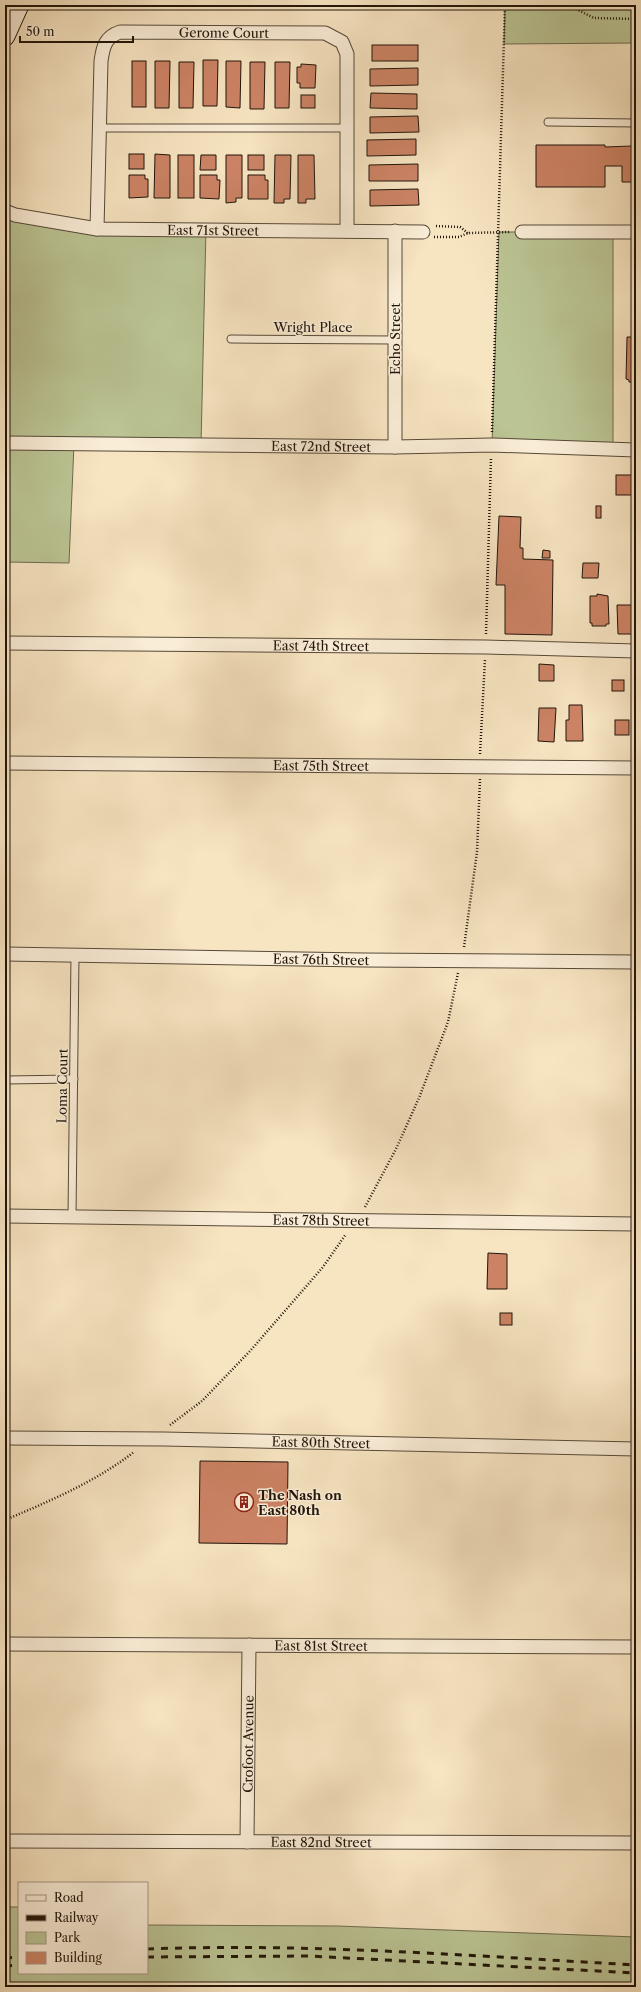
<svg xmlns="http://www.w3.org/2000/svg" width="641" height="1992" font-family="'Libre Caslon Text',serif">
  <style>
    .green { fill: #bbc494; stroke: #6e6c4f }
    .building { fill: #cc8365; stroke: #20150a }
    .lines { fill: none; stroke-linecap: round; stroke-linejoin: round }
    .lane-casing { stroke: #564938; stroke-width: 9 }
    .street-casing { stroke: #564938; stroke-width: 15 }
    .secondary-casing { stroke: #20150a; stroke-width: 21 }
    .path { stroke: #20150a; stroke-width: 2.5; stroke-dasharray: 1 2; stroke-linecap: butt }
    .lane { stroke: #faedd7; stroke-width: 7 }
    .street { stroke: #faedd7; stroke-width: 13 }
    .secondary { stroke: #faedd7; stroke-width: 19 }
    .rail { stroke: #20150a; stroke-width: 3; stroke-dasharray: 7 7; stroke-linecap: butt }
    .labels { text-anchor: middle; stroke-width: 3; stroke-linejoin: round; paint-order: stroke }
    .street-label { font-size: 13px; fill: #20150a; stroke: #faedd7 }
    .poi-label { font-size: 13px; font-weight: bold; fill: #20150a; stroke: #faedd7; text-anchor: start }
  </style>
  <rect width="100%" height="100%" fill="#f7e4c1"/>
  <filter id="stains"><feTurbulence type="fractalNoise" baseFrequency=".005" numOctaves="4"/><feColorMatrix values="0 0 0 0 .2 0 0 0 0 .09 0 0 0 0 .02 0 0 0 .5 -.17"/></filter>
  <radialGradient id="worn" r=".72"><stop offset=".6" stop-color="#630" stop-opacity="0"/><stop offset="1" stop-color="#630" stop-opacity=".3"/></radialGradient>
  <g class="green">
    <polygon points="505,5 636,5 636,43 504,44"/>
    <polygon points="5,211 55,222 206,229 201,445 74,444 69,563 5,562"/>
    <polygon points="499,232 613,232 613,450 492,445"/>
    <polygon points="5,1907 19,1907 19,1973 147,1973 147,1925 337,1926 636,1937 636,1987 5,1987"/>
  </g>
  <g class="building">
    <rect x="238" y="5" width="15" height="2"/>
    <polygon points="265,5 280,5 280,8 265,7"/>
    <rect x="293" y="5" width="15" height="3"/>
    <rect x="372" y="45" width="46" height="16"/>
    <polygon points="203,60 218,60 217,106 203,106"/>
    <rect x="132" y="61" width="14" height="46"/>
    <polygon points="155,61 170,61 169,108 155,108"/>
    <polygon points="226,61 241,61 240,108 226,107"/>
    <polygon points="179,62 194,62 193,108 179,108"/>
    <polygon points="250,62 265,62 264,109 250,109"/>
    <polygon points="275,62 290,62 289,108 275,108"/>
    <polygon points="301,64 316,65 315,88 300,88 300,83 297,83 297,67 301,67"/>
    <polygon points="418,68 418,85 370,86 370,69"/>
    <polygon points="371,93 417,94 417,109 370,108"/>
    <rect x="301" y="95" width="14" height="13"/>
    <polygon points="418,116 419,132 370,133 370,117"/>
    <polygon points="416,139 416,155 367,156 367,140"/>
    <polygon points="536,145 605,145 605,147 632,146 632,145 636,145 636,187 632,187 632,182 622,182 622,166 605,166 605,187 536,187"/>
    <rect x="129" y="154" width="15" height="15"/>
    <polygon points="155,154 170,155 170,198 154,198"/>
    <rect x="178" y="155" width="16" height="43"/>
    <polygon points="201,155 216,155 216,170 200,170"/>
    <polygon points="226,155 242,155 242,198 236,198 236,202 226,203"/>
    <rect x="248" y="155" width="16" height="15"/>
    <polygon points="275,155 291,155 290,199 284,199 284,203 274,203"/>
    <polygon points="298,155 314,155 315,199 306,199 306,203 298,203"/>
    <polygon points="418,164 418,181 369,181 369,165"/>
    <polygon points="129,175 145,175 145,179 148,179 148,197 129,198"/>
    <polygon points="200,175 217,175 217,180 220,180 219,199 200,198"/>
    <polygon points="248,175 265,175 265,180 268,180 268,199 248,199"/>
    <polygon points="418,189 419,205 370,206 370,190"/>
    <polygon points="627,337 636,337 636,382 629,382 629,380 626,379"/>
    <rect x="616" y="475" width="20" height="20"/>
    <rect x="596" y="506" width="5" height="12"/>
    <polygon points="499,516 521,517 520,548 523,548 523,559 553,560 552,635 505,634 505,585 496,585"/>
    <polygon points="543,550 550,551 550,558 542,558"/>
    <polygon points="583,563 599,563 598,578 582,578"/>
    <polygon points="597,594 608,596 609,624 606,624 606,626 592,626 592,623 590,623 590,596 597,596"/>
    <polygon points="617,605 632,605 632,614 635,614 633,634 618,634"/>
    <polygon points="539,664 554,665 554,681 539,681"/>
    <rect x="612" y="680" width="12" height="11"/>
    <polygon points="569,705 582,705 583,741 566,741 566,720 569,720"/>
    <polygon points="539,708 556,708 554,742 538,741"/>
    <rect x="615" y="720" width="14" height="15"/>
    <polygon points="488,1253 507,1254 507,1289 487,1289"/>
    <rect x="500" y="1313" width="12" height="12"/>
    <polygon points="200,1461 288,1462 287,1544 199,1543"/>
  </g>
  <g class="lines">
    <g class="lane-casing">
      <g id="lane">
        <polyline points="548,122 636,123"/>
        <polyline points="100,128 347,128"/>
        <polyline points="231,339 395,340"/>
        <polyline points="5,1080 74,1079"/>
        <polyline points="72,1217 75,955"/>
      </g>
    </g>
    <g class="street-casing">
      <g id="street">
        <path id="s1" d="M 5,211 L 15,215 L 97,229 L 423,232"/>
        <path id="s2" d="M 97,229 L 101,61 C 103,47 105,37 120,32 L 325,33 L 342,42 L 347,54 L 347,231"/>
        <polyline points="522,232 636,232"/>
        <path id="s3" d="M 5,443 L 395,447 L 492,445 L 636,450"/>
        <polyline points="395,447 395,231"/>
        <path id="s4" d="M 5,643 L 486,647 L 636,651"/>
        <path id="s5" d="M 5,763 L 636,768"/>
        <path id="s6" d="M 5,954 L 364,960 L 636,962"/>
        <path id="s7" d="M 5,1216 L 636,1224"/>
        <path id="s8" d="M 5,1438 L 164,1439 L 636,1449"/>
        <path id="s9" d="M 5,1644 L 636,1647"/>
        <path id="s10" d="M 5,1841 L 636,1843"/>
        <path id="s11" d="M 247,1842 L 249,1645"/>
      </g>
    </g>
    <g class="secondary-casing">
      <polyline id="secondary" points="5,36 19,5"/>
    </g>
    <g class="path">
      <polyline points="568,5 594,18 636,19"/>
      <polyline points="436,226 460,227 468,233"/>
      <polyline points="434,237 459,237 468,233 510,232"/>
      <polyline points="492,432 505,5"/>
      <polyline points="486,634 491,457"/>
      <polyline points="480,754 485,659"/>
      <polyline points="464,947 477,852 480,779"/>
      <polyline points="365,1207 396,1149 419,1098 448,1022 458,973"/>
      <polyline points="170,1425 202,1401 251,1350 323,1267 346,1234"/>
      <path d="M 5,1520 C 50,1501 95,1482 134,1452"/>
    </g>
    <use href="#lane" class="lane"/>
    <use href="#street" class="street"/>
    <use href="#secondary" class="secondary"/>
    <g class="rail">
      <path d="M 147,1949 C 310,1943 473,1956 636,1965"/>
      <polyline points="147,1957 309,1956 636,1973"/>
      <polyline points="5,1958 19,1957"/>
      <polyline points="5,1966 19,1965"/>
    </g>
  </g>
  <defs>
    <g id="building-ring" transform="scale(1)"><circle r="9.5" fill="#faedd7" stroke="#8f2418" stroke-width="1.5"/><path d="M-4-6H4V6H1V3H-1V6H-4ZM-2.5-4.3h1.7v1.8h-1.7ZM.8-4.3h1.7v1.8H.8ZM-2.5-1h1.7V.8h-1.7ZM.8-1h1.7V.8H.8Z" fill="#8f2418"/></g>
  </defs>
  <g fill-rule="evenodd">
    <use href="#building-ring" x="244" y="1502"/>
  </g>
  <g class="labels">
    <g class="street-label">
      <text dy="5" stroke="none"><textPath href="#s2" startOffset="309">Gerome Court</textPath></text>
      <text dy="5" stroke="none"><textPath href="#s1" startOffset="210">East 71st Street</textPath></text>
      <text x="313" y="332">Wright Place</text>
      <text transform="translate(395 339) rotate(-90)" y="5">Echo Street</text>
      <text dy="5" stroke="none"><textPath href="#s3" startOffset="316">East 72nd Street</textPath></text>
      <text dy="5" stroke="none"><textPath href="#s4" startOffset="316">East 74th Street</textPath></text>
      <text dy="5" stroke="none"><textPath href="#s5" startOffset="316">East 75th Street</textPath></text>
      <text dy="5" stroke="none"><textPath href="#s6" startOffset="316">East 76th Street</textPath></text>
      <text transform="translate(62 1086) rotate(-89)" y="5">Loma Court</text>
      <text dy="5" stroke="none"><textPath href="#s7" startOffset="316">East 78th Street</textPath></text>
      <text dy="5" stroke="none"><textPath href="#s8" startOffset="316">East 80th Street</textPath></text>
      <text dy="5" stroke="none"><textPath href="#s9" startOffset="316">East 81st Street</textPath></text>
      <text dy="5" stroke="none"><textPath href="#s11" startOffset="98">Crofoot Avenue</textPath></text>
      <text dy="5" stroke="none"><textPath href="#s10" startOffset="316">East 82nd Street</textPath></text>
    </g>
    <g class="poi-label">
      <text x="258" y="1500">The Nash on<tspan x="258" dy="15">East 80th</tspan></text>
    </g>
  </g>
  <rect width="641" height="1992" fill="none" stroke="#f7e4c1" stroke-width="20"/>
  <rect x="6" y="6" width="629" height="1980" fill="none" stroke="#20150a" stroke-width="2"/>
  <rect x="10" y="10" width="621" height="1972" fill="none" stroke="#20150a"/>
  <rect x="18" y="1882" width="130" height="92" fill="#faedd7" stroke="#a39785"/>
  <rect x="26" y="1895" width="20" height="6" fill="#faedd7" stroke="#a39785"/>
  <text x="54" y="1902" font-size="12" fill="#20150a">Road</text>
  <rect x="26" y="1915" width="20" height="6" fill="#20150a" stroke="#a39785"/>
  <text x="54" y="1922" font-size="12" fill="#20150a">Railway</text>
  <rect x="26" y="1932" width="20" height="12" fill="#bbc494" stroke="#a39785"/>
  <text x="54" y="1942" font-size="12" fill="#20150a">Park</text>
  <rect x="26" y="1952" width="20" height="12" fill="#cc8365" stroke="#a39785"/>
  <text x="54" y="1962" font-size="12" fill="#20150a">Building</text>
  <path d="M20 36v6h113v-6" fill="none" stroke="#20150a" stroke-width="2"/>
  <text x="26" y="36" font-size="12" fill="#20150a" stroke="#faedd7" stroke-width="3" paint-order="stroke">50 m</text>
  <rect width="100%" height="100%" filter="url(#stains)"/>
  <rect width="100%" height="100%" fill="url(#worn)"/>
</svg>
